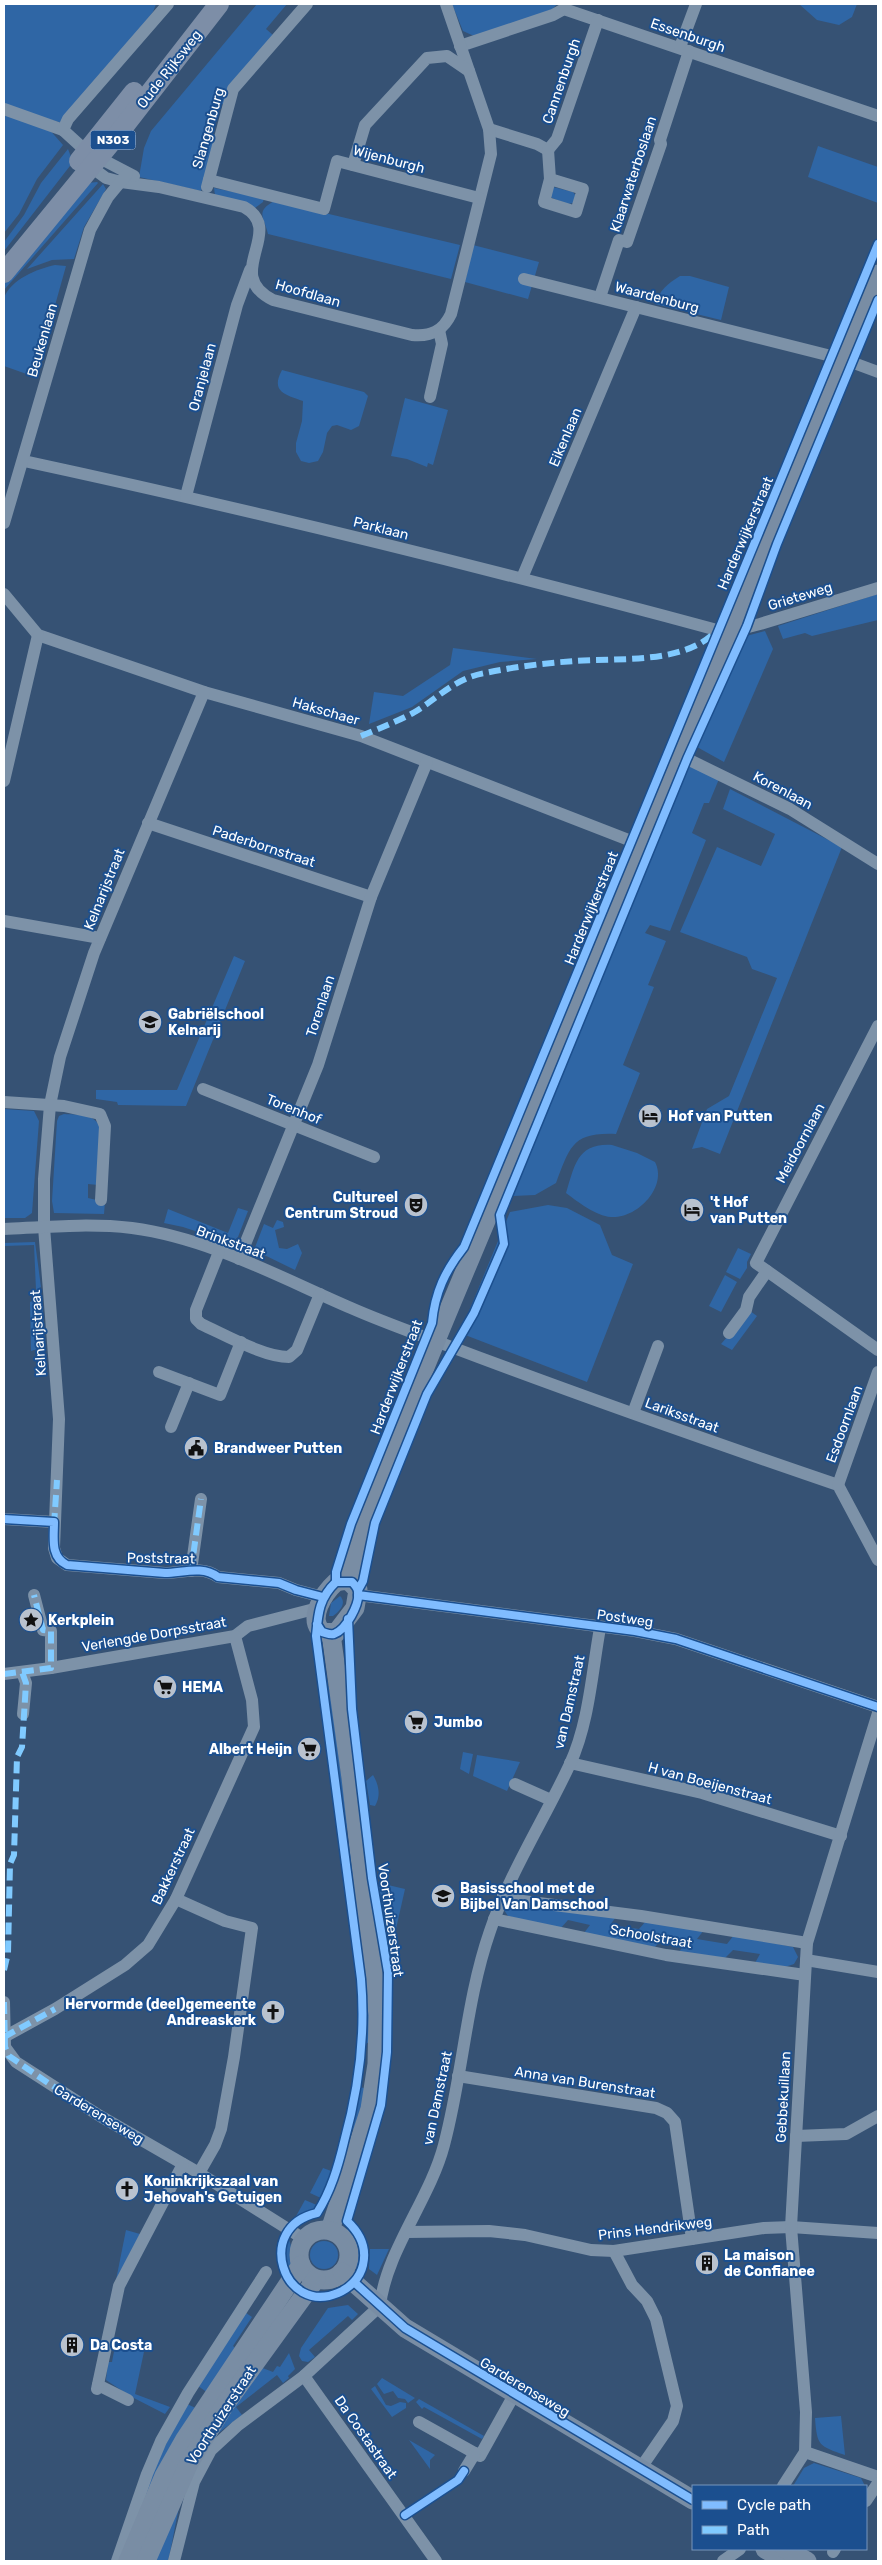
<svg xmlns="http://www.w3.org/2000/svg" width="882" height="2565" font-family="Rubik,sans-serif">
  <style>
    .green { fill: #2f66a5 }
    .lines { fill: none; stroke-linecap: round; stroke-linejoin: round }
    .minor { stroke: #7d92a8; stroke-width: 12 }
    .secondary { stroke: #798da4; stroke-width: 19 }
    .primary { stroke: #7d8ea7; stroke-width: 20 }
    .quiet { stroke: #80caff; stroke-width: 6; stroke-dasharray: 12 6; stroke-linecap: butt }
    .cycleway-casing { stroke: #1b4f8f; stroke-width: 11 }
    .cycleway { stroke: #80bcff; stroke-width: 8 }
    .labels { text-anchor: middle; stroke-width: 4; stroke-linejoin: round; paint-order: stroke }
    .shield { fill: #1b4f8f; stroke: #bbcadd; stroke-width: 1 }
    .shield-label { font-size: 12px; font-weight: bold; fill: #fff }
    .street-label { font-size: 14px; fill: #fff; stroke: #1b4f8f }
    .poi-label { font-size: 14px; font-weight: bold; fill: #fff; stroke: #1b4f8f; text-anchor: start }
  </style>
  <rect width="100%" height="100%" fill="#365274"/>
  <g class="green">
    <polygon points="4,4 156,4 153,12 66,124 4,107"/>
    <polygon points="257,4 287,4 266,29 273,35 223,104 213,102 206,133 216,135 201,191 139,177 144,148 151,131"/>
    <polygon points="452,4 557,4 550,12 474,36 463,31"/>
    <polygon points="799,4 857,4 852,17 839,25 817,20"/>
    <polygon points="4,113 48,128 63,145 37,179 19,214 4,233"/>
    <polygon points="818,146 878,167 878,203 808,177"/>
    <polygon points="68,149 73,162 4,251 4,242 24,215 41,183"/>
    <polygon points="97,182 98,183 4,290 4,279 88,183"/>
    <polygon points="103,184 106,189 84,227 74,259 52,260 27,269"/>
    <polygon points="553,187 573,192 576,196 573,203 568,204 552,198 550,196"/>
    <polygon points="214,188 264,198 263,202 255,208 215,195"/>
    <path d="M 274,201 L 460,245 L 451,279 L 268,234 C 264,217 255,212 274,201 Z"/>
    <polygon points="473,245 539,262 528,299 465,282"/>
    <path d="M 55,265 L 66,266 L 35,377 L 4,366 C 4,354 1,306 4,298 C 11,279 37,269 55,265 Z"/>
    <path d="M 680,276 L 690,276 L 729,287 L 721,320 L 655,304 C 660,290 667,284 680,276 Z"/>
    <path d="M 282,370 L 364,392 L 368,396 L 359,426 L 351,430 L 337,425 L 332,426 L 327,433 L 323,452 L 318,461 L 309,463 L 301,461 L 296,452 L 296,443 L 302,421 L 303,401 C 286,395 270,392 282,370 Z"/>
    <polygon points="405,398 448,410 433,465 428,463 427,467 407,459 391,456"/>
    <polygon points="878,594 878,620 812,636 805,633 783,639 778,626"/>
    <polygon points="765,631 773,649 724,762 697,747 746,636"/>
    <polygon points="453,648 537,659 500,662 463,671 412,707 369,724 374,692 403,696 450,665"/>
    <path d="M 687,764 L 719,779 L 709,803 L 704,803 L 692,833 L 706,840 L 670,931 L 650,925 L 645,933 L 666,941 L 648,985 L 654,987 L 623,1065 L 640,1073 L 616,1134 C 572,1132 570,1147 556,1183 L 535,1195 L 513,1196 Z"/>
    <polygon points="730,789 842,847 720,1154 702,1147 692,1149 707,1109 729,1096 777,978 752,969 747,957 680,932 717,847 761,866 775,834 723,809"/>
    <polygon points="234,956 245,961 186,1106 118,1105 117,1102 96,1099 96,1090 177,1090"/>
    <polygon points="4,1109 34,1111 39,1121 32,1213 25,1218 4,1218"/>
    <path d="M 64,1114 C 77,1115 94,1113 100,1127 L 98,1185 L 88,1184 L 88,1198 L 105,1202 L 104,1214 L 54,1213 L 52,1201 L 57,1121 L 59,1116 Z"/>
    <path d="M 612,1145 L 637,1153 L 655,1162 C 668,1187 637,1219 611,1217 C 596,1216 578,1202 566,1193 C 575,1165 577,1143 612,1145 Z"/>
    <polygon points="548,1205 567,1208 600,1225 612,1255 633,1264 587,1382 460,1333 510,1212"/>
    <polygon points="238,1208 248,1211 238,1237 231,1243 183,1227 164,1223 168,1209 228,1233"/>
    <polygon points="277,1220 283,1222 284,1227 275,1230 279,1248 287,1249 298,1244 302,1253 295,1270 254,1250 264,1224 273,1228"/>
    <polygon points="35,1242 41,1287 36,1290 34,1245 4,1246 4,1243"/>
    <polygon points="738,1248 751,1254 747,1262 747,1268 740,1279 726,1272"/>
    <polygon points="725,1275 737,1282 721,1312 709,1306"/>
    <polygon points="42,1297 45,1347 31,1351 30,1302"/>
    <polygon points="750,1311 757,1316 732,1350 721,1344"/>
    <path d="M 340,1596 C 347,1603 340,1611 333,1616 L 329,1616 L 331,1603 Z"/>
    <polygon points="323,1660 332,1703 348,1827 344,1831"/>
    <polygon points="463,1752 473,1754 469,1774 460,1769"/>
    <polygon points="477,1755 520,1762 507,1791 473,1776"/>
    <path d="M 373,1775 C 379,1785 381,1796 375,1806 L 370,1805 L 366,1781 Z"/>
    <polygon points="345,1843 350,1845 357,1899 355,1902 352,1902"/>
    <polygon points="388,1885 405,1889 391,1951 379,1887"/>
    <polygon points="513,1904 616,1917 610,1925 639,1929 646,1921 704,1930 697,1939 727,1944 734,1935 793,1947 798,1957 794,1964 785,1967 755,1963 760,1954 733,1950 725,1958 679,1952 685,1943 662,1939 655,1947 584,1933 590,1925 568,1920 560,1929 508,1916 504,1910"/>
    <polygon points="359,1956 362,1956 367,1985 371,2041 364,2045 364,1997"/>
    <path d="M 359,2087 L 364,2088 C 368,2100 359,2118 354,2130 L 350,2129 Z"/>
    <polygon points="323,2168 334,2172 323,2199 310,2193"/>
    <polygon points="305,2200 319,2206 318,2208 295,2218"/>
    <path d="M 347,2224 C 361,2235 365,2253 358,2270 C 352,2264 355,2255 353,2247 C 351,2239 345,2231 347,2224 Z"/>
    <polygon points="126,2230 140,2234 116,2280"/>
    <path d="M 288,2237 C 292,2245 294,2264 288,2271 L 283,2253 Z"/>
    <circle cx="324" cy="2255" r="14"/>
    <polygon points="370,2249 389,2249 377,2275 369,2269"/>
    <polygon points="348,2305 358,2314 352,2320 348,2316 309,2350 315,2357 308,2362 302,2361 299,2356 301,2348 328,2308"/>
    <polygon points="246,2313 252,2317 233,2346 235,2348 211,2395 198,2386"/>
    <polygon points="134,2345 145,2347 135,2394 170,2407 165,2414 130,2396 106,2380 108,2362 112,2362 115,2346 132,2350"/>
    <path d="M 289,2353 L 295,2369 L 288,2376 L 289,2378 L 283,2383 L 277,2375 L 236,2407 L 242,2415 C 229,2425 215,2434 204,2448 C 180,2478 177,2525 168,2561 L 148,2561 C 178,2491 210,2425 260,2367 L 273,2372 L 277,2366 L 280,2367 Z"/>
    <polygon points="382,2378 415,2398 408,2403 405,2399 398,2398 393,2391 384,2394 377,2384"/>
    <polygon points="375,2386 386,2405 391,2406 400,2402 406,2403 406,2408 392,2417 371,2389"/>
    <polygon points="419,2399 484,2436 482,2439 424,2407 422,2409 416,2402"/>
    <polygon points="187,2404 200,2410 125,2553 157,2461"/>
    <path d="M 841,2416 L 845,2455 C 819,2446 817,2446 815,2418 Z"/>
    <polygon points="409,2440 435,2455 430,2460 430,2469"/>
    <polygon points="814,2463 861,2478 865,2486 793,2486 804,2468"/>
  </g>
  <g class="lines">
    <g class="minor">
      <polyline points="460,46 553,15 564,9 878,116"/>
      <polyline points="680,47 696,4"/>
      <polyline points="4,109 63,130"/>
      <polyline points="489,129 537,144 548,150 557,139 598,20"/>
      <polyline points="548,150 550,179 583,189 576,212 544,202 550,179"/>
      <path d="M 89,161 L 91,167 L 106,178 L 121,182 L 159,187 L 244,207 C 287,231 221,274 273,300 L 412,335 C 431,337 443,331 451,314 L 491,154 L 489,129 L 446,4"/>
      <polyline points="353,165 365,125 427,58 447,56 469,71"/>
      <polyline points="134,176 86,151 63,130 68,119 168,4"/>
      <polyline points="209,180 324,209 337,161 479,198"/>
      <polyline points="207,187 233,89 307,4"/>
      <polyline points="524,279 843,359 878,372"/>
      <polyline points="600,297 619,240 627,242 661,144 660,140 689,51"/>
      <polyline points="430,397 442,344 439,330"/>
      <path d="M 24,461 C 256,511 487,568 717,630 L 729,632 L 760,624 L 878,588"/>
      <polyline points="186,496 237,305 250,270"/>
      <polyline points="4,523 90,230 108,197 127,174"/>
      <polyline points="522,578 636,307"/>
      <polyline points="4,594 38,635 204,692 361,736 639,844"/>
      <path d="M 204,692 L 94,953 L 60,1057 L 50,1105 L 44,1179 L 44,1227 L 59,1419 L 54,1548 L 57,1558 L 67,1565 L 165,1573 C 182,1573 202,1565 218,1577 L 279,1583 L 296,1590 L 323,1597"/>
      <polyline points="677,754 790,809 878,864"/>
      <polyline points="4,781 38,635"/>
      <polyline points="148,823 371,897"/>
      <polyline points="4,921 100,938"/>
      <polyline points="878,1026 756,1263 878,1350"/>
      <polyline points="203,1089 374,1157"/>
      <polyline points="4,1102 64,1106 100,1114 105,1126 101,1200"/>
      <path d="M 4,1229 C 46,1227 89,1223 132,1228 C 209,1238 281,1278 351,1308 C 385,1323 420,1335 454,1348 C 581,1396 709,1441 838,1485 L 878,1560"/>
      <path d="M 219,1252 L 196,1310 L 196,1319 L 201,1324 C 225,1335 264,1357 289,1357 L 297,1350 L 320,1294"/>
      <polyline points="239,1259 318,1065 371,897 427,762"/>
      <polyline points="729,1333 746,1310 749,1297 767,1271"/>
      <polyline points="159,1372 220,1395 241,1342"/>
      <polyline points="633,1413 658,1346"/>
      <polyline points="171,1427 189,1383"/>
      <polyline points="838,1485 878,1372"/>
      <polyline points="4,1519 54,1522"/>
      <polyline points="191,1571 201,1499"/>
      <polyline points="34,1595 43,1630 51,1631 51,1668"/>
      <polyline points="358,1595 635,1631 676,1639 878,1707"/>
      <polyline points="22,1672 26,1683 23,1714"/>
      <polyline points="4,1674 51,1668 235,1636 248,1626 318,1608"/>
      <polyline points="570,1763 702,1793 841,1836"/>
      <polyline points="515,1784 551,1800"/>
      <polyline points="503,1895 515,1900 641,1916 807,1943"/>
      <polyline points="176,1899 225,1921 252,1928 234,2057 221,2129 215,2145 199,2173"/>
      <polyline points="494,1919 666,1955 805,1975"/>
      <polyline points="806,1960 878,1972"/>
      <polyline points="4,2002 5,2047 16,2062 100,2116 199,2173 304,2239"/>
      <polyline points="4,2037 55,2009 125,1965 148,1945 176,1899 254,1727 252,1700 235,1636"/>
      <polyline points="458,2076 656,2108 667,2113 675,2122 692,2239"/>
      <polyline points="796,2136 846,2134 878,2116"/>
      <polyline points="407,2232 489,2231 525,2235 591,2250 614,2251 764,2228 791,2227 878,2233"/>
      <polyline points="614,2251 632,2285 647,2301 656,2319 677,2406 673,2421 640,2469"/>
      <polyline points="304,2376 436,2561"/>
      <polyline points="98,2385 128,2400"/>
      <polyline points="97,2389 119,2286 183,2164"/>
      <polyline points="419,2422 480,2456 514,2395"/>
      <polyline points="805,2452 878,2477"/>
      <polyline points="464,2471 475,2453"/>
      <polyline points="783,2486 805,2452 806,2412 791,2227 807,1943 878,1713"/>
      <polyline points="866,2501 878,2483"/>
      <polyline points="833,2552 835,2549"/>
      <polyline points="117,2561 147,2474 161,2441 188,2393 266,2272"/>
      <path d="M 174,2561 L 194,2482 L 211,2450 L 237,2426 L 304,2376 L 380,2306 C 386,2251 430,2199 444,2145 C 463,2074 466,2000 490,1931 C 510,1872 544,1820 570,1764 C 589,1723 592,1672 600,1628"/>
      <polyline points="723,2561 740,2549"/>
    </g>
    <g class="secondary">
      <path d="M 348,1580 C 392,1434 457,1293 515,1151 C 633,858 757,566 878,274"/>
      <path d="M 348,1580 L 358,1590 L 355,1608 L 336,1633 L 322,1632 C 307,1618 324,1593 336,1582 Z"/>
      <polyline points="330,2230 370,2109 377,2064 378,2015 351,1778 331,1634"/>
      <circle cx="324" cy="2255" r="25"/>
      <polyline points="342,2272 405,2328 693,2500"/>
      <polyline points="765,2549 785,2561"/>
      <polyline points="785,2549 807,2561"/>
      <polyline points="128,2561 164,2476 185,2439 301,2265"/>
      <polyline points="146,2561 189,2463 224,2406 316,2279"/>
    </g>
    <g class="primary">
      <polyline points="79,161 134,92"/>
      <polyline points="4,273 118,134 219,4"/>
    </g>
    <g class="quiet">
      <path d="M 361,736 C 378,729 396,722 413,713 C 437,699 455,678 485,673 C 514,667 545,663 575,661 C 616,658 681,664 713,634"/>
      <polyline points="54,1525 57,1480"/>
      <polyline points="191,1571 201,1499"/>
      <polyline points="4,1674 51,1668 51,1631 43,1630 34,1595"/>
      <polyline points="4,1970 8,1953 10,1864 14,1855 17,1757 22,1747 26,1683 22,1672"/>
      <polyline points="4,2002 5,2047 9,2056 48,2083 133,2135"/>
      <polyline points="4,2037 55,2009"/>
    </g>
    <g class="cycleway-casing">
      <g id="cycleway">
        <path d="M 4,1519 L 54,1522 C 54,1538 50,1557 67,1565 L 165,1573 C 182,1573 202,1565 218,1577 L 279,1583 L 296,1590 L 323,1597"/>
        <path d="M 336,1582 L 336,1572 L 351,1524 L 432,1323 C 435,1292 445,1271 464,1247 L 878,244"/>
        <polyline points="358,1590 363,1581 375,1523 427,1394 474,1313 504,1244 500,1215 687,759 747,626 777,544 878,300"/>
        <polyline points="358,1595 635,1631 676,1639 878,1707"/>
        <path d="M 317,1624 L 322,1632 C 326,1633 330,1635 334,1634 C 346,1630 360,1604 358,1592 C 358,1588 355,1585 352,1582 L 336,1582 C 319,1598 318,1614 316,1636 L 361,1979 C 366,2036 359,2088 344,2142 C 338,2167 331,2191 317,2213 C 254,2227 283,2316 338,2293 C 350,2288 360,2278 363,2265 C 367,2248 360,2233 347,2221 L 381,2105 L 387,2052 L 388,1972 L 372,1878 L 352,1709 L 348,1619"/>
        <polyline points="354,2282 405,2328 693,2500"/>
        <polyline points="405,2515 458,2480 464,2471"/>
      </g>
    </g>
    <use href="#cycleway" class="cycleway"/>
  </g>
  <defs>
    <g id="school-disc" transform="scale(1.25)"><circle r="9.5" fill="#b9c2ce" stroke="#1b4f8f"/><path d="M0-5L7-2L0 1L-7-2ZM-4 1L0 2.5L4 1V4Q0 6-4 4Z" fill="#111"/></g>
    <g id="hotel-disc" transform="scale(1.25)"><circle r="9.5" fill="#b9c2ce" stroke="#1b4f8f"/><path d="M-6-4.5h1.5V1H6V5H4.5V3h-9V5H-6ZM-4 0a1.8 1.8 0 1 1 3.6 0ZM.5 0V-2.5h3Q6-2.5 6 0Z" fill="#111"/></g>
    <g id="theatre-disc" transform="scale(1.25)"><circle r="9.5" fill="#b9c2ce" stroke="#1b4f8f"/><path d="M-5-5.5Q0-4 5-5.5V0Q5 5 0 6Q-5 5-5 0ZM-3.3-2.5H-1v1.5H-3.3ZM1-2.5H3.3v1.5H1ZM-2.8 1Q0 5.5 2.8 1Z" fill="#111"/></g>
    <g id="civic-disc" transform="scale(1.25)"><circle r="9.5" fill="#b9c2ce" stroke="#1b4f8f"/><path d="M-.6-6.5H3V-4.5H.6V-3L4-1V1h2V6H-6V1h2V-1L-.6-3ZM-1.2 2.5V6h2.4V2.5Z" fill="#111"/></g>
    <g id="sight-disc" transform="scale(1.25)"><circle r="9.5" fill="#b9c2ce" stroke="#1b4f8f"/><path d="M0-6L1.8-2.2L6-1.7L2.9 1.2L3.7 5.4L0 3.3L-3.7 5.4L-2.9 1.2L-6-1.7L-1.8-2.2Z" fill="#111"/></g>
    <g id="supermarket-disc" transform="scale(1.25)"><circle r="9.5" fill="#b9c2ce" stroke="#1b4f8f"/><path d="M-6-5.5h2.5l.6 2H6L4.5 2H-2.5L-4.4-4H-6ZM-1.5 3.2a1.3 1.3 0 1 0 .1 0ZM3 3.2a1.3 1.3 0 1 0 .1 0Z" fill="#111"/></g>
    <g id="church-disc" transform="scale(1.25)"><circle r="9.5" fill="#b9c2ce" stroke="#1b4f8f"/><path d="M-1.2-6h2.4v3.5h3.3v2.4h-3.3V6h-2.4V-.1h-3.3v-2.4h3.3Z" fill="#111"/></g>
    <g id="building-disc" transform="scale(1.25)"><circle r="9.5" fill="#b9c2ce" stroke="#1b4f8f"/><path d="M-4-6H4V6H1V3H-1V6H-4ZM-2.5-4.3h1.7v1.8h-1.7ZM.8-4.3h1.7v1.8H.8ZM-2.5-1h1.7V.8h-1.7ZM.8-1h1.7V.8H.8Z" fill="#111"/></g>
  </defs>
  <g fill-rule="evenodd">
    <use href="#school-disc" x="150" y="1022"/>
    <use href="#hotel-disc" x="650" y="1116"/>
    <use href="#theatre-disc" x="416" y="1205"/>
    <use href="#hotel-disc" x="692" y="1210"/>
    <use href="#civic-disc" x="196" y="1448"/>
    <use href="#sight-disc" x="31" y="1620"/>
    <use href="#supermarket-disc" x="165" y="1687"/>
    <use href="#supermarket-disc" x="416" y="1722"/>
    <use href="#supermarket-disc" x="309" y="1749"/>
    <use href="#school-disc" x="443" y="1896"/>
    <use href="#church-disc" x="273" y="2012"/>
    <use href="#church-disc" x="127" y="2189"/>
    <use href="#building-disc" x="707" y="2263"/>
    <use href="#building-disc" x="72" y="2345"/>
  </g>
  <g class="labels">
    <rect class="shield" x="90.5" y="130.5" width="45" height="19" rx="4"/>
    <g class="shield-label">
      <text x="113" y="144">N303</text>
    </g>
    <g class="street-label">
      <text transform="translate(688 35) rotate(19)" y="5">Essenburgh</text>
      <text transform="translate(169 69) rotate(-52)" y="5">Oude Rijksweg</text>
      <text transform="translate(561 81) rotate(-71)" y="5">Cannenburgh</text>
      <text transform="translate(208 128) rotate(-74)" y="5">Slangenburg</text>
      <text transform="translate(389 159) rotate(15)" y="5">Wijenburgh</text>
      <text transform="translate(633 174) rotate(-72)" y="5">Klaarwaterboslaan</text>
      <text transform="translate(308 293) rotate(16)" y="5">Hoofdlaan</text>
      <text transform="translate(657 297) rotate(15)" y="5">Waardenburg</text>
      <text transform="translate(42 340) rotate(-74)" y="5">Beukenlaan</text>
      <text transform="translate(202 377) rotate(-75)" y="5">Oranjelaan</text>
      <text transform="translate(565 437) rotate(-67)" y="5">Eikenlaan</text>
      <text transform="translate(381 528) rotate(14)" y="5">Parklaan</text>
      <text transform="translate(745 533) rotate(-67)" y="5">Harderwijkerstraat</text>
      <text transform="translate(800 596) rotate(-17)" y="5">Grieteweg</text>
      <text transform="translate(326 711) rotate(16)" y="5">Hakschaer</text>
      <text transform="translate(783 790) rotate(28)" y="5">Korenlaan</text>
      <text transform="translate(264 846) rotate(18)" y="5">Paderbornstraat</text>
      <text transform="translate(104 889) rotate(-68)" y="5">Kelnarijstraat</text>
      <text transform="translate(591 908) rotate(-68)" y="5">Harderwijkerstraat</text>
      <text transform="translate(320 1006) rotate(-72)" y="5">Torenlaan</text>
      <text transform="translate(294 1109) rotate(22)" y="5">Torenhof</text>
      <text transform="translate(800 1143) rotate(-62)" y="5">Meidoornlaan</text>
      <text transform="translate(231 1242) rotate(20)" y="5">Brinkstraat</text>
      <text transform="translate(38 1333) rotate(-94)" y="5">Kelnarijstraat</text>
      <text transform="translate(396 1377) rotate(-69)" y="5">Harderwijkerstraat</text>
      <text transform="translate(682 1415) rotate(20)" y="5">Lariksstraat</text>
      <text transform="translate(844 1424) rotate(-70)" y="5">Esdoornlaan</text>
      <text transform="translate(161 1558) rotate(1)" y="5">Poststraat</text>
      <text transform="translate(625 1618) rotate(8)" y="5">Postweg</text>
      <text transform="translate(154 1634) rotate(-10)" y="5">Verlengde Dorpsstraat</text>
      <text transform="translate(569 1702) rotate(-77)" y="5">van Damstraat</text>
      <text transform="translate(710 1783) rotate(15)" y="5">H van Boeijenstraat</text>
      <text transform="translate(173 1866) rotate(-65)" y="5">Bakkerstraat</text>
      <text transform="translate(391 1920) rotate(82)" y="5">Voorthuizerstraat</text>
      <text transform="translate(651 1936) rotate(10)" y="5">Schoolstraat</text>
      <text transform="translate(585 2082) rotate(9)" y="5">Anna van Burenstraat</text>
      <text transform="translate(783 2097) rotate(-87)" y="5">Gebbekuillaan</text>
      <text transform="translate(437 2098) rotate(-78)" y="5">van Damstraat</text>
      <text transform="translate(99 2114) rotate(31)" y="5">Garderenseweg</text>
      <text transform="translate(655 2228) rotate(-7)" y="5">Prins Hendrikweg</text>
      <text transform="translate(525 2387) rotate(31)" y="5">Garderenseweg</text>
      <text transform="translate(221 2415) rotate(-57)" y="5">Voorthuizerstraat</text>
      <text transform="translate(366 2437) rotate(55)" y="5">Da Costastraat</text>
    </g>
    <g class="poi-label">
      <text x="168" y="1019">Gabriëlschool<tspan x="168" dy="16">Kelnarij</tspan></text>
      <text x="668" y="1121">Hof van Putten</text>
      <text x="398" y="1202" text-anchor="end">Cultureel<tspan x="398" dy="16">Centrum Stroud</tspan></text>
      <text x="710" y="1207">'t Hof<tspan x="710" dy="16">van Putten</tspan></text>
      <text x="214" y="1453">Brandweer Putten</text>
      <text x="48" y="1625">Kerkplein</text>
      <text x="182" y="1692">HEMA</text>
      <text x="434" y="1727">Jumbo</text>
      <text x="292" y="1754" text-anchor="end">Albert Heijn</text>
      <text x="460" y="1893">Basisschool met de<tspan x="460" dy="16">Bijbel Van Damschool</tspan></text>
      <text x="256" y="2009" text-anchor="end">Hervormde (deel)gemeente<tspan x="256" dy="16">Andreaskerk</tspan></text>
      <text x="144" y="2186">Koninkrijkszaal van<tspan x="144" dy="16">Jehovah's Getuigen</tspan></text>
      <text x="724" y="2260">La maison<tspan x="724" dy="16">de Confianee</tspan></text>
      <text x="90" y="2350">Da Costa</text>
    </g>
  </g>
  <rect width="882" height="2565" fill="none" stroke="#ffffff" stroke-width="10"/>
  <rect x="692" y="2485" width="175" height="65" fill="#1b4f8f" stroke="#7695bc"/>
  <rect x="702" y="2501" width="25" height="8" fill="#80bcff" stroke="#7695bc"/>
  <text x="737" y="2510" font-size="15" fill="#ffffff">Cycle path</text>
  <rect x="702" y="2526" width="25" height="8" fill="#80caff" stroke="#7695bc"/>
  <text x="737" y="2535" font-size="15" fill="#ffffff">Path</text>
</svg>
